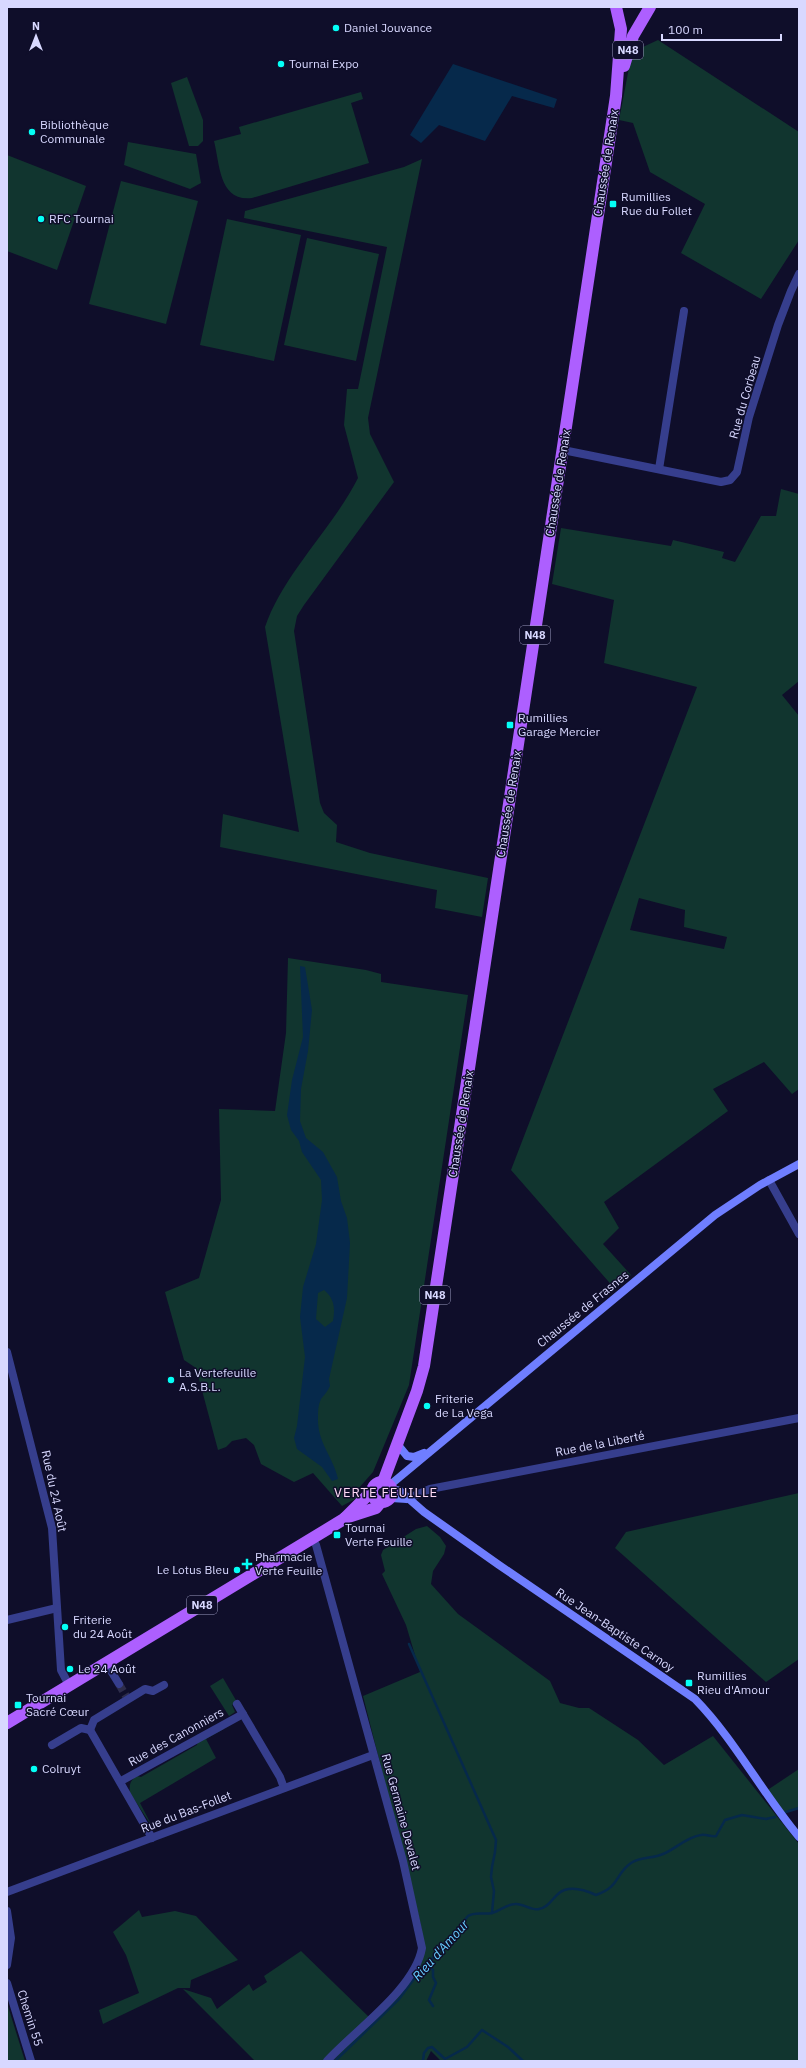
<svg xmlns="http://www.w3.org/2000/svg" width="806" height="2068" font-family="'IBM Plex Sans',sans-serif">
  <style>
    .green { fill: #11352f; fill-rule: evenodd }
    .water { fill: #06294b; fill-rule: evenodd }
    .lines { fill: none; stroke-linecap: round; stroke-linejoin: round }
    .stream { stroke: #06294b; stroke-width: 2.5 }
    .street-tunnel { stroke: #2d2c4a; stroke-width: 8; stroke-dasharray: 8 4; stroke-linecap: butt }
    .street { stroke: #363e8d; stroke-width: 8 }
    .secondary { stroke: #6f7eff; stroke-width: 8 }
    .primary { stroke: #ad5fff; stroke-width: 12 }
    .poi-dot { fill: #04fff6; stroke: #0f0e2a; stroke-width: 1.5 }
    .labels { text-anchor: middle; stroke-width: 3; stroke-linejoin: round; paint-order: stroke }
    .shield { fill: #0f0e2a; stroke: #9c9bbf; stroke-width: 1 }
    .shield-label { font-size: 11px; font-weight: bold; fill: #d8d8ff }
    .poi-label { font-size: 12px; fill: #d8d8ff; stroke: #0f0e2a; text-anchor: start }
    .street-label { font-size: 12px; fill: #d8d8ff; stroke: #0f0e2a }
    .neighbourhood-label { font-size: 13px; letter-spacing: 1px; fill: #ffdaf6; stroke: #0f0e2a }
    .water-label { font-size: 13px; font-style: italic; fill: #66cdff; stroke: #0f0e2a }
  </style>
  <rect width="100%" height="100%" fill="#0f0e2a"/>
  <g class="green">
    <polygon points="658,40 799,132 799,240 761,299 681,253 705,204 650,172 633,123 619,120 632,52"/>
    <polygon points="187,77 203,120 203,141 198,146 189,146 171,83"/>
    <path d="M 361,92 L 363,99 L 351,103 L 369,163 L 252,198 C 219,202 220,165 214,141 L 241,134 L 239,127 Z"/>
    <polygon points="128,142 196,154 201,183 190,189 124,165"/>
    <polygon points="7,155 86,186 57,270 7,251"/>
    <path d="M 422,159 L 368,418 L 370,434 L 394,482 L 304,605 L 297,616 L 294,631 L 320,803 L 324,813 L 337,825 L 336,842 L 370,853 L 488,878 L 482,917 L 435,908 L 437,890 L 220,847 L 223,814 L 299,832 L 265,627 C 283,574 333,528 358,478 L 344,425 L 347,389 L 358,389 L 387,247 L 244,218 L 245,211 L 404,167 Z"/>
    <polygon points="121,181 198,201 166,324 89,304"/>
    <polygon points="227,219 301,235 274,361 200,345"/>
    <polygon points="307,238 379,254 356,361 284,345"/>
    <path d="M 781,489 L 799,494 L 799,681 L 782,695 L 799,716 L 799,1089 L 792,1094 L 764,1062 L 713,1089 L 728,1111 L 604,1202 L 619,1228 L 603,1244 L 631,1275 L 615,1289 L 511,1170 L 697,687 L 604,663 L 614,600 L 552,584 L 561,528 L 671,546 L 673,540 L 724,552 L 722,558 L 735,562 L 761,516 L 776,516 ZM 639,898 L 685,910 L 684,927 L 727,937 L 724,949 L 630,930 Z"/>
    <polygon points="288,958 366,970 381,974 381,982 468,995 409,1385 373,1472 358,1489 357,1498 342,1506 313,1473 294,1482 261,1464 254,1445 246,1438 232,1441 226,1447 218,1450 196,1368 184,1360 165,1292 199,1278 221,1200 219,1109 275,1111 286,1033"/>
    <polygon points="799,1493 799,1659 766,1682 615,1548 626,1532"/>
    <polygon points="427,1526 440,1537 446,1546 444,1554 433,1571 431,1584 458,1614 550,1681 560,1703 579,1708 589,1708 638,1740 664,1765 713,1736 799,1844 799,2061 441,2061 431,2051 426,2061 333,2061 368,2022 330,2061 255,2061 183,1989 211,1998 217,2009 249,1984 253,1991 267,1982 264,1976 301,1951 371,2019 422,1961 424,1944 420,1921 363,1696 420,1672 406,1625 382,1574 385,1571 381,1555 383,1550 416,1529"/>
    <polygon points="223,1678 237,1702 232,1705 235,1712 229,1716 210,1686"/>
    <path d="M 223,1728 L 224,1729 L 206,1739 L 216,1758 L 140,1803 L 153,1828 L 130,1793 C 129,1785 130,1780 137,1776 L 141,1777 L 197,1745 L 198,1741 Z"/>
    <polygon points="799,1769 799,1807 781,1815 766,1791"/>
    <polygon points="139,1910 142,1917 175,1911 196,1916 238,1960 191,1980 190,1988 178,1988 103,2024 99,2010 139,1993 126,1955 113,1932"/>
    <polygon points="7,2003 25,2061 7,2061"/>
  </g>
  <g class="water">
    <polygon points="453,64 557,99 554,108 512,96 485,141 439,125 421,143 410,135"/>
    <path d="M 300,966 L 305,967 L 312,1010 L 308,1051 L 301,1089 L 300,1121 L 306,1138 L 323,1152 L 337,1177 L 341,1201 L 347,1218 L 350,1243 L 347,1298 L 329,1379 L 330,1386 C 328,1391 324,1395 321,1399 C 318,1405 318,1411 318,1417 C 317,1443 333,1456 338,1479 L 332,1481 L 322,1467 L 297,1449 L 294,1438 L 297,1426 L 305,1357 L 300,1317 L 303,1287 L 316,1244 L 322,1200 L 321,1180 L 302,1152 L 299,1141 L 291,1130 L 287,1115 L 292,1080 L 303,1037 ZM 324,1290 C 335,1299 335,1309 333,1321 L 325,1327 L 316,1319 L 318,1293 Z"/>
  </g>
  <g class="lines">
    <g class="stream">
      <polyline points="409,1644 496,1840 495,1852 492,1867 491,1877 494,1891 492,1913"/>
      <polyline points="786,1812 799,1808"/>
      <polyline points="427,1964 433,1970 433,1977 436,1983 429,2000 433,2006"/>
      <path d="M 335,2061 L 399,1999 L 419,1972 L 437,1954 L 468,1916 C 476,1911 483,1915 492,1913 C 500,1911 507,1904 515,1904 C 523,1903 531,1911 539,1909 C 548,1908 552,1899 558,1894 C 568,1885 585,1890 596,1895 C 621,1886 614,1875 631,1863 C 642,1856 652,1859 663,1854 C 676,1849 686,1837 701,1835 C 706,1834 711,1837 716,1836 L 725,1820 L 742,1815 L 766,1819 L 775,1817"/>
      <polyline points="423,2061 424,2053 428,2048 432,2047 445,2059 467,2047 482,2030 508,2047 523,2061"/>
    </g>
    <polyline class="street-tunnel" points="119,1684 126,1696"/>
    <g class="street">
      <polyline points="563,450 721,482 730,480 737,472 749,417 778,325 791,291 799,274"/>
      <polyline points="659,469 684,311"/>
      <polyline points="769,1180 799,1234"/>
      <polyline points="7,1352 52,1528 61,1670 69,1685"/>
      <polyline points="407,1499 430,1489 799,1418"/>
      <path d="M 312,1539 L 316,1545 L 403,1861 L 422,1948 C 415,1989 354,2031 327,2061"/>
      <polyline points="7,1620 57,1608"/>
      <polyline points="106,1663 119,1684"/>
      <polyline points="237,1704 280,1777 284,1788"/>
      <polyline points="90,1730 152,1838"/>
      <polyline points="52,1745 81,1728 90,1730 94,1720 145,1689 153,1691 164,1685"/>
      <polyline points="121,1781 243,1714"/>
      <polyline points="7,1892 373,1755"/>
      <polyline points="7,1911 11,1938 7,1965"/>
      <polyline points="7,1983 31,2061"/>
    </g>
    <g class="secondary">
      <polyline points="398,1445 407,1456 414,1457 424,1453"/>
      <polyline points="390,1485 715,1215 760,1185 799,1164"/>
      <path d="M 392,1489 L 400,1491 L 424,1512 L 499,1565 L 695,1699 C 735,1740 762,1793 799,1837"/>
      <polyline points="391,1498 407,1499"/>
    </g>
    <g class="primary">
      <polyline points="624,66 633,36 650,7"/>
      <circle cx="382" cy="1492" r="10"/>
      <polyline points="383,1482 417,1391 424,1366 616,96 621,29 616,7"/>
      <polyline points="345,1518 376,1508 381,1502"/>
      <polyline points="7,1723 344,1519 372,1491"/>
    </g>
  </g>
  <g class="poi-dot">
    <circle cx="336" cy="28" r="4"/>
    <circle cx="281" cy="64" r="4"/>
    <circle cx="32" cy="132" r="4"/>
    <rect x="609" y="200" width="8" height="8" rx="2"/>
    <circle cx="41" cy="219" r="4"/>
    <rect x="506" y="721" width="8" height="8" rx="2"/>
    <circle cx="171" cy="1380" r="4"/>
    <circle cx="427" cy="1406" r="4"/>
    <rect x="333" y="1531" width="8" height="8" rx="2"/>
    <path d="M245 1558h4v4h4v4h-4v4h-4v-4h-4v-4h4z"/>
    <circle cx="237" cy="1570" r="4"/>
    <circle cx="65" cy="1627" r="4"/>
    <circle cx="70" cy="1669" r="4"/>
    <rect x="685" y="1679" width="8" height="8" rx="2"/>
    <rect x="14" y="1701" width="8" height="8" rx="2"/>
    <circle cx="34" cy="1769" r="4"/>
  </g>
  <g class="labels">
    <g class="shield">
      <rect x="613" y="41" width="30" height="18" rx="3"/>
      <rect x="520" y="626" width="30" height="18" rx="3"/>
      <rect x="420" y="1286" width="30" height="18" rx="3"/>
      <rect x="187" y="1596" width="30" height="18" rx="3"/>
    </g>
    <g class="shield-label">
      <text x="628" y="54">N48</text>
      <text x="535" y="639">N48</text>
      <text x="435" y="1299">N48</text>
      <text x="202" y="1609">N48</text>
    </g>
    <g class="poi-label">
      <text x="344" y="32">Daniel Jouvance</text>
      <text x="289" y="68">Tournai Expo</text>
      <text x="40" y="129">Bibliothèque<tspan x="40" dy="14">Communale</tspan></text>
      <text x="621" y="201">Rumillies<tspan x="621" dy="14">Rue du Follet</tspan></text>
      <text x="49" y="223">RFC Tournai</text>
      <text x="518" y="722">Rumillies<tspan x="518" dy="14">Garage Mercier</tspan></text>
      <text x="179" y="1377">La Vertefeuille<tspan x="179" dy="14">A.S.B.L.</tspan></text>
      <text x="435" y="1403">Friterie<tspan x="435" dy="14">de La Vega</tspan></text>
      <text x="345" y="1532">Tournai<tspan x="345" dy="14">Verte Feuille</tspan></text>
      <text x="255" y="1561">Pharmacie<tspan x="255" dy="14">Verte Feuille</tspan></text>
      <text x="229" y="1574" text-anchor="end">Le Lotus Bleu</text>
      <text x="73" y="1624">Friterie<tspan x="73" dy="14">du 24 Août</tspan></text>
      <text x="78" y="1673">Le 24 Août</text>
      <text x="697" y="1680">Rumillies<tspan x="697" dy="14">Rieu d'Amour</tspan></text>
      <text x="26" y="1702">Tournai<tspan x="26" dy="14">Sacré Cœur</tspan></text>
      <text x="42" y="1773">Colruyt</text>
    </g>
    <g class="street-label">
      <text transform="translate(606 163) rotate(-81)" y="4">Chaussée de Renaix</text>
      <text transform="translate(745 397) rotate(-74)" y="4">Rue du Corbeau</text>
      <text transform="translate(558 483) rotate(-81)" y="4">Chaussée de Renaix</text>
      <text transform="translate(509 804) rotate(-81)" y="4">Chaussée de Renaix</text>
      <text transform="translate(461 1124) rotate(-81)" y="4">Chaussée de Renaix</text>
      <text transform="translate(583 1309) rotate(-39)" y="4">Chaussée de Frasnes</text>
      <text transform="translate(600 1444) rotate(-11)" y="4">Rue de la Liberté</text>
      <text transform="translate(54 1491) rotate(78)" y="4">Rue du 24 Août</text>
      <text transform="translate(615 1630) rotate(34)" y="4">Rue Jean-Baptiste Carnoy</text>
      <text transform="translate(176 1737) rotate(-29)" y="4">Rue des Canonniers</text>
      <text transform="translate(186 1812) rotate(-21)" y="4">Rue du Bas-Follet</text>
      <text transform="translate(401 1812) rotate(75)" y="4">Rue Germaine Devalet</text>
      <text transform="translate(30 2018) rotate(72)" y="4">Chemin 55</text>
    </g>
    <g class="neighbourhood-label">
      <text x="386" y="1497">VERTE FEUILLE</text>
    </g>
    <g class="water-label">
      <text transform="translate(440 1950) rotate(-48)" y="5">Rieu d'Amour</text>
    </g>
  </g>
  <rect width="806" height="2068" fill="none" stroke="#d8d8ff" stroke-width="16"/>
  <g transform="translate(36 36)" stroke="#0f0e2a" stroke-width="3" paint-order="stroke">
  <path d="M0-3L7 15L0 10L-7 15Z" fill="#d8d8ff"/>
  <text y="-6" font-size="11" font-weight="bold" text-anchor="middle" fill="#d8d8ff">N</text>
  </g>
  <path d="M662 34v6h119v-6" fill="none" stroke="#d8d8ff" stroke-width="2"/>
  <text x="668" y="34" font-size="12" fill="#d8d8ff" stroke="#0f0e2a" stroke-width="3" paint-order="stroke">100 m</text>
</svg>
